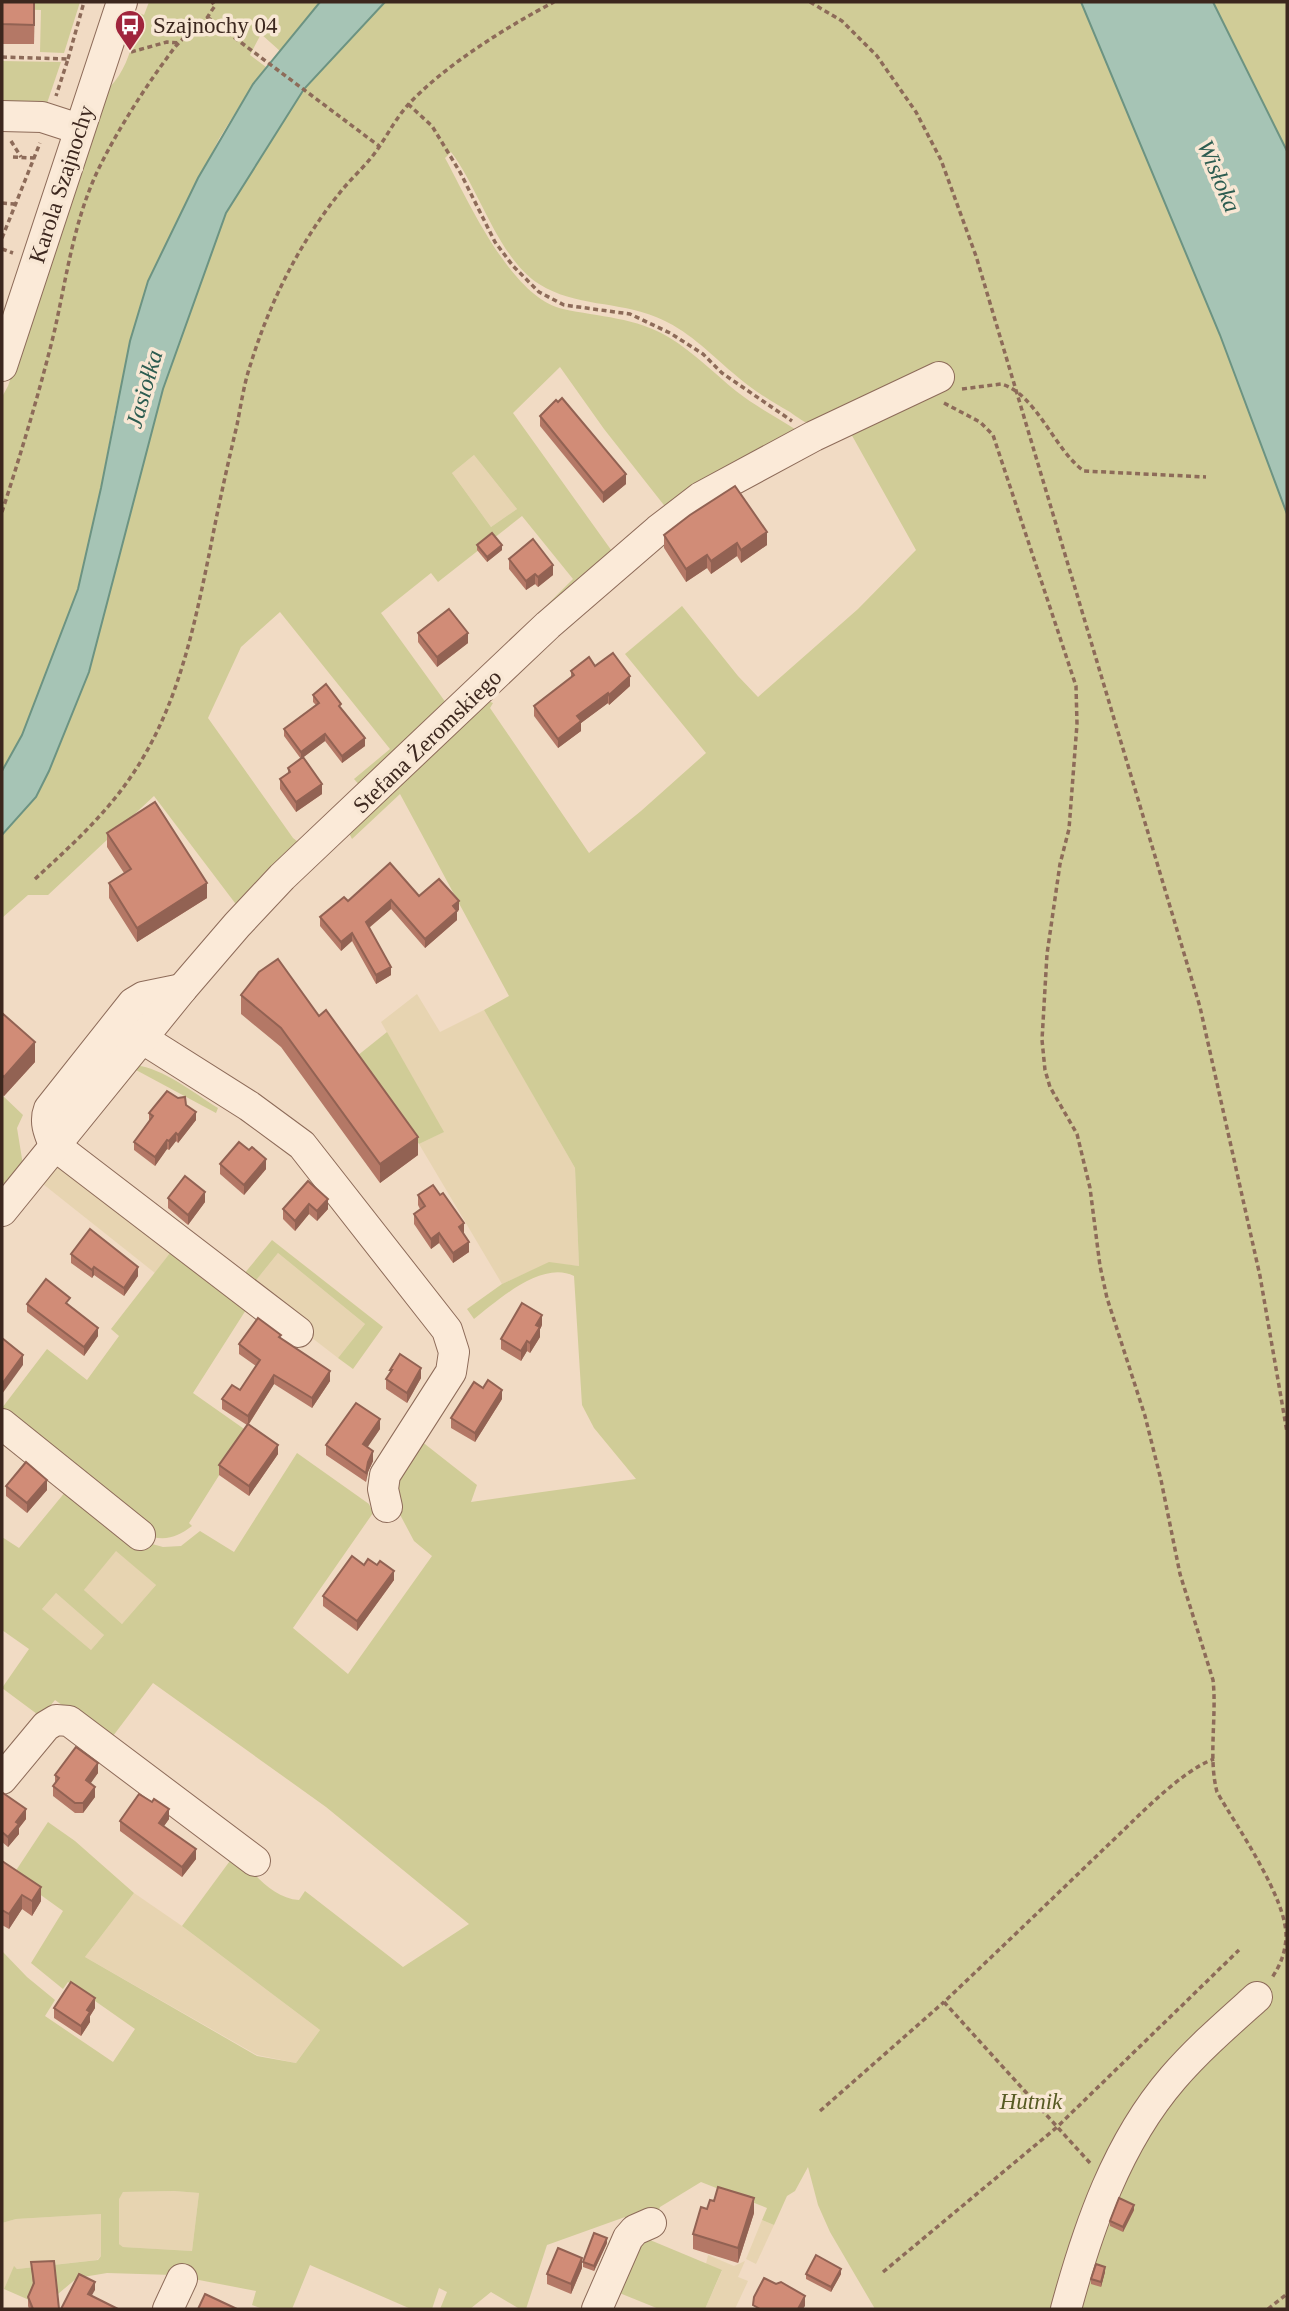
<svg xmlns="http://www.w3.org/2000/svg" width="1289" height="2311" font-family="'Times New Roman',serif">
  <style>
    .farmland { fill: #e7d4b1 }
    .green { fill: #d0cc97; fill-rule: evenodd }
    .water { fill: #a6c4b5; stroke: #6c9382; stroke-width: 2 }
    .lines { fill: none; stroke-linecap: round; stroke-linejoin: round }
    .minor-casing { stroke: #8d6b59; stroke-width: 32 }
    .path { stroke: #8d6b59; stroke-width: 3.5; stroke-dasharray: 5 3.5; stroke-linecap: butt }
    .minor { stroke: #fbead8; stroke-width: 30 }
    .wall { fill: #b47866 }
    .shaded-wall { fill: #926253 }
    .building { fill: #d18c77; stroke: #926253; stroke-width: 2 }
    .labels { text-anchor: middle; stroke-width: 7; stroke-linejoin: round; paint-order: stroke }
    .poi-label { font-size: 23px; fill: #3c271e; stroke: #f8e7d4; text-anchor: start }
    .street-label { font-size: 23px; fill: #3c271e; stroke: #f8e7d4 }
    .park-label { font-size: 23px; font-style: italic; fill: #565a23; stroke: #f8e7d4 }
    .water-label { font-size: 24px; font-style: italic; fill: #2c5c50; stroke: #f8e7d4 }
  </style>
  <rect width="100%" height="100%" fill="#f1dbc4"/>
  <g class="farmland">
    <polygon points="474,455 517,509 491,527 452,473"/>
    <polygon points="417,994 440,1032 484,1010 508,1051 575,1168 579,1266 549,1263 502,1284 419,1144 443,1132 381,1022"/>
    <polygon points="64,1159 177,1244 155,1273 43,1184"/>
    <polygon points="278,1253 365,1324 338,1358 249,1289"/>
    <polygon points="116,1550 156,1585 122,1624 84,1590"/>
    <polygon points="56,1593 104,1635 91,1650 42,1609"/>
    <polygon points="134,1893 182,1926 320,2030 296,2063 257,2055 85,1957"/>
    <polygon points="174,2191 199,2193 192,2251 123,2247 119,2244 119,2198 123,2192"/>
    <polygon points="101,2214 101,2256 97,2260 17,2269 14,2267 4,2289 2,2288 2,2223 16,2219"/>
    <polygon points="762,2220 774,2225 756,2264 746,2259"/>
    <polygon points="708,2255 734,2266 745,2261 738,2277 748,2281 735,2309 705,2309 722,2271 706,2264"/>
  </g>
  <g class="green">
    <polygon points="2,2 80,2 64,53 40,52 41,10 2,9"/>
    <path d="M 149,2 L 320,2 L 280,51 L 261,34 L 250,55 L 266,67 L 253,84 L 219,139 L 148,281 L 115,412 L 101,488 L 78,589 L 22,735 L 2,771 L 2,397 L 8,386 L 110,87 C 123,73 131,54 134,34 C 136,27 132,19 134,11 L 144,15 Z"/>
    <path d="M 385,2 L 1081,2 L 1220,335 L 1287,514 L 1287,2309 L 875,2309 L 830,2232 L 818,2205 L 808,2167 L 795,2191 L 787,2196 L 774,2225 L 762,2220 L 767,2208 L 701,2182 L 660,2207 L 657,2215 L 600,2277 L 625,2217 L 547,2245 L 526,2309 L 518,2308 L 491,2292 L 470,2309 L 440,2309 L 447,2292 L 439,2288 L 432,2309 L 411,2309 L 310,2265 L 292,2309 L 263,2309 L 252,2305 L 256,2291 L 173,2275 L 107,2273 L 77,2278 L 52,2299 L 36,2303 L 4,2289 L 14,2266 L 17,2269 L 98,2260 L 101,2256 L 101,2214 L 16,2219 L 2,2223 L 2,1951 L 27,1977 L 55,2000 L 45,2016 L 113,2062 L 135,2029 L 68,1982 L 63,1989 L 31,1963 L 63,1911 L 13,1875 L 48,1822 L 75,1841 L 134,1893 L 85,1957 L 257,2056 L 296,2063 L 320,2030 L 182,1926 L 235,1854 C 253,1872 272,1898 299,1900 L 305,1891 L 403,1967 L 469,1924 L 326,1807 L 153,1683 L 110,1740 L 55,1700 L 41,1717 L 2,1688 L 29,1649 L 2,1630 L 2,1537 L 19,1548 L 71,1485 L 145,1542 L 163,1547 L 181,1546 L 200,1531 L 234,1552 L 297,1453 L 369,1504 L 373,1513 L 293,1628 L 348,1674 L 432,1556 L 414,1541 L 396,1507 L 391,1491 L 416,1437 L 477,1485 L 471,1502 L 636,1479 L 594,1428 L 582,1405 L 574,1276 C 542,1260 498,1300 474,1319 L 467,1309 L 502,1284 L 549,1262 L 579,1266 L 575,1168 L 484,1010 L 509,996 L 400,794 L 352,839 L 349,833 L 486,700 L 493,703 L 490,708 L 589,853 L 641,811 L 706,753 L 625,654 L 682,606 L 738,676 L 758,697 L 858,609 L 916,550 L 850,432 C 838,430 824,429 813,426 C 805,423 797,417 790,412 C 770,401 750,388 733,373 C 707,351 688,330 656,317 C 618,301 575,307 539,284 C 498,258 480,190 451,152 L 445,158 C 468,200 511,298 563,309 C 599,317 636,317 670,338 C 693,352 714,373 736,391 C 755,406 778,418 798,431 L 667,509 L 604,429 L 560,367 L 513,413 L 614,554 L 552,608 L 548,604 L 573,579 L 522,516 L 438,582 L 431,573 L 381,613 L 449,707 L 362,788 L 354,779 L 390,749 L 280,612 L 241,647 L 208,718 L 293,838 L 302,845 L 238,907 L 154,796 L 48,895 L 28,895 L 2,918 L 2,835 L 36,797 L 49,771 L 89,672 L 163,389 L 226,213 L 304,89 ZM 474,455 L 517,509 L 491,527 L 452,473 ZM 116,1551 L 156,1585 L 122,1624 L 84,1590 ZM 56,1593 L 104,1635 L 91,1650 L 42,1609 ZM 174,2191 L 199,2193 L 192,2251 L 123,2247 L 119,2244 L 119,2199 L 123,2192 Z"/>
    <polygon points="1213,2 1287,2 1287,151"/>
    <polygon points="2,61 61,62 44,112 2,112"/>
    <polygon points="387,1032 444,1132 419,1144 357,1056"/>
    <path d="M 135,1065 C 165,1069 192,1092 218,1108 L 216,1113 L 136,1070 L 119,1092 L 113,1089 Z"/>
    <polygon points="2,1095 23,1115 17,1128 23,1165 8,1187 2,1182"/>
    <polygon points="272,1240 383,1327 353,1369 338,1358 365,1324 278,1253 249,1289 239,1280"/>
    <path d="M 177,1244 L 251,1302 L 193,1393 L 247,1431 L 189,1523 L 192,1526 C 180,1535 168,1541 153,1537 L 2,1419 L 2,1408 L 47,1349 L 87,1380 L 119,1336 L 111,1329 Z"/>
    <polygon points="638,2235 722,2270 705,2309 659,2309 617,2292"/>
  </g>
  <g class="water">
    <polygon points="320,2 385,2 304,89 226,213 163,389 89,672 49,771 36,797 2,835 2,771 22,735 78,589 101,488 130,341 148,281 198,178 253,84"/>
    <polygon points="1081,2 1213,2 1287,151 1287,514 1220,335"/>
  </g>
  <g class="lines">
    <g class="minor-casing">
      <g id="minor">
        <polyline points="2,116 42,117 79,129"/>
        <polyline points="2,366 122,2"/>
        <path d="M 182,989 L 143,997 L 133,1003 L 49,1109 C 44,1122 49,1133 54,1145 L 298,1332"/>
        <polyline points="143,1039 249,1106 302,1145 447,1330 454,1352 451,1372 385,1475 383,1489 387,1507"/>
        <polyline points="2,1211 182,989 237,925 282,877 548,625 658,530 701,497 814,436 939,377"/>
        <polyline points="2,1424 140,1535"/>
        <polyline points="2,1779 46,1726 56,1720 69,1721 255,1861"/>
        <polyline points="168,2309 182,2279"/>
        <polyline points="597,2309 628,2238 635,2230 651,2223"/>
        <path d="M 1066,2309 C 1088,2228 1117,2143 1173,2078 C 1198,2049 1228,2023 1257,1997"/>
      </g>
    </g>
    <g class="path">
      <polyline points="810,2 842,21 877,56 916,112 941,160 976,256 1200,1007 1260,1276 1287,1432"/>
      <polyline points="207,17 379,146"/>
      <polyline points="131,52 167,42 179,43"/>
      <polyline points="2,57 68,59 56,96"/>
      <polyline points="68,59 84,2"/>
      <polyline points="408,104 432,126 460,172 495,242 513,266 539,292 564,305 630,314 670,333 703,354 722,373 792,421"/>
      <polyline points="11,141 21,157"/>
      <polyline points="13,157 34,158"/>
      <polyline points="2,203 15,204"/>
      <polyline points="2,238 40,143"/>
      <polyline points="2,249 13,253"/>
      <path d="M 962,389 L 1001,384 C 1036,393 1055,451 1084,471 L 1206,477"/>
      <path d="M 944,403 L 980,422 L 993,435 L 1076,686 L 1077,724 L 1069,829 L 1060,864 L 1047,954 L 1042,1040 L 1045,1070 L 1050,1087 L 1077,1134 L 1090,1188 L 1100,1266 L 1107,1298 L 1145,1416 L 1161,1480 L 1180,1574 L 1213,1680 C 1217,1716 1208,1758 1217,1792 C 1237,1827 1288,1900 1286,1938 C 1285,1954 1280,1966 1271,1979"/>
      <path d="M 2,512 C 21,453 39,394 54,333 C 67,276 74,217 101,164 C 121,124 148,83 175,47 C 182,39 190,32 199,27 C 205,23 210,12 215,6 L 212,2"/>
      <path d="M 35,879 C 74,843 113,808 141,761 C 180,697 195,623 210,550 C 218,508 227,467 237,425 C 241,405 244,383 251,363 C 270,301 301,240 342,190 C 351,179 362,169 371,158 C 384,142 393,122 407,106 C 442,67 508,26 554,2"/>
      <polyline points="820,2111 944,2002"/>
      <path d="M 1090,2163 L 944,2002 C 999,1950 1053,1898 1107,1846 C 1135,1820 1180,1771 1214,1759"/>
      <polyline points="883,2272 1056,2128 1239,1950"/>
      <polyline points="1268,2309 1287,2294"/>
    </g>
    <use href="#minor" class="minor"/>
  </g>
  <g class="wall">
    <polygon points="2,2 35,2 34,44 2,44"/>
    <polygon points="558,402 626,484 603,503 540,426 540,416"/>
    <polygon points="664,535 767,545 741,563 737,556 711,574 707,568 686,582 664,548"/>
    <polygon points="477,545 502,550 487,562 477,550"/>
    <polygon points="509,559 553,575 538,587 535,584 526,590 509,569"/>
    <polygon points="418,633 468,643 437,667 418,642"/>
    <polygon points="595,666 630,686 609,705 608,703 581,723 581,731 558,748 534,716 534,706 571,678 571,671"/>
    <polygon points="313,695 341,709 365,746 342,763 325,741 301,759 284,736 284,729 316,705 313,702"/>
    <polygon points="288,768 322,794 296,812 280,789 280,779 288,774"/>
    <polygon points="107,833 207,898 137,942 109,898 109,883 124,873 107,847"/>
    <polygon points="419,896 459,910 457,911 457,920 425,948 391,909 369,928 391,975 376,984 352,941 341,951 320,926 320,917 348,901"/>
    <polygon points="259,972 418,1155 380,1183 281,1047 241,1014 241,995"/>
    <polygon points="2,1013 35,1062 4,1096 2,1095"/>
    <polygon points="186,1105 196,1120 178,1143 176,1141 169,1150 167,1149 155,1166 134,1150 134,1142 149,1121 149,1113"/>
    <polygon points="249,1150 266,1169 244,1195 220,1174 220,1164"/>
    <polygon points="308,1181 328,1209 317,1221 309,1214 295,1231 283,1219 283,1209"/>
    <polygon points="418,1195 464,1233 469,1252 453,1263 439,1243 431,1249 414,1224 414,1214 420,1209 418,1205"/>
    <polygon points="168,1198 205,1202 188,1225 168,1208"/>
    <polygon points="71,1254 138,1276 124,1296 94,1275 92,1278 71,1263"/>
    <polygon points="27,1304 70,1306 98,1336 84,1356 27,1312"/>
    <polygon points="542,1325 540,1329 540,1337 530,1353 527,1351 521,1361 501,1349 501,1339"/>
    <polygon points="281,1338 330,1381 312,1408 274,1384 249,1424 278,1454 249,1496 219,1475 219,1465 247,1425 222,1409 222,1399 240,1390 256,1366 239,1354 239,1344"/>
    <polygon points="390,1370 421,1378 407,1403 386,1389 386,1379 390,1373"/>
    <polygon points="502,1399 475,1442 451,1428 451,1418"/>
    <polygon points="380,1429 367,1447 373,1461 368,1472 366,1482 326,1455 326,1445"/>
    <polygon points="6,1486 47,1490 27,1513 6,1496"/>
    <polygon points="364,1565 394,1580 357,1631 323,1606 323,1596"/>
    <polygon points="98,1773 90,1783 95,1797 83,1813 75,1813 53,1796 53,1786 55,1783 55,1775"/>
    <polygon points="2,1794 26,1819 19,1828 19,1834 8,1847 2,1842"/>
    <polygon points="169,1819 164,1826 196,1859 182,1877 120,1831 120,1821"/>
    <polygon points="2,1861 41,1901 32,1916 22,1909 9,1929 2,1925"/>
    <polygon points="54,2008 95,2008 90,2016 90,2022 81,2036 54,2018"/>
    <polygon points="707,2209 754,2213 738,2263 693,2249 693,2234"/>
    <polygon points="1134,2210 1123,2232 1110,2226 1110,2221"/>
    <polygon points="607,2243 594,2271 583,2267 583,2262"/>
    <polygon points="31,2262 59,2309 29,2309 28,2306 28,2297 33,2285"/>
    <polygon points="582,2268 571,2294 547,2284 547,2274"/>
    <polygon points="1105,2272 1101,2287 1091,2284 1091,2279"/>
    <polygon points="806,2274 841,2274 831,2292 806,2279"/>
  </g>
  <g class="shaded-wall">
    <polygon points="626,474 626,484 603,503 603,493"/>
    <polygon points="767,532 767,545 741,563 741,550"/>
    <polygon points="737,543 737,556 711,574 711,561"/>
    <polygon points="502,545 502,550 487,562 487,557"/>
    <polygon points="707,555 707,568 686,582 686,569"/>
    <polygon points="553,565 553,575 538,587 538,577"/>
    <polygon points="535,574 535,584 526,590 526,581"/>
    <polygon points="468,633 468,643 437,667 437,657"/>
    <polygon points="630,676 630,686 609,705 609,695"/>
    <polygon points="608,693 608,703 581,723 581,731 558,748 558,739 577,716"/>
    <polygon points="325,734 325,741 301,759 301,752"/>
    <polygon points="365,738 365,746 342,763 342,756"/>
    <polygon points="322,784 322,794 296,812 296,802"/>
    <polygon points="207,883 207,898 137,942 137,928"/>
    <polygon points="391,900 391,909 366,930 366,922"/>
    <polygon points="459,901 459,910 457,911 457,920 425,948 425,939 453,906"/>
    <polygon points="352,933 352,941 341,951 341,942"/>
    <polygon points="391,967 391,975 376,984 376,975"/>
    <polygon points="35,1042 35,1062 4,1096 4,1077"/>
    <polygon points="196,1112 196,1120 178,1143 178,1135"/>
    <polygon points="176,1133 176,1141 169,1150 169,1141"/>
    <polygon points="418,1137 418,1155 380,1183 380,1164"/>
    <polygon points="167,1140 167,1149 155,1166 155,1157"/>
    <polygon points="266,1159 266,1169 244,1195 244,1185"/>
    <polygon points="205,1192 205,1202 188,1225 188,1215"/>
    <polygon points="328,1199 328,1209 317,1221 317,1211"/>
    <polygon points="309,1204 309,1214 295,1231 295,1221"/>
    <polygon points="464,1223 464,1233 459,1237 459,1227"/>
    <polygon points="439,1233 439,1243 431,1249 431,1239"/>
    <polygon points="469,1242 469,1252 453,1263 453,1253"/>
    <polygon points="94,1267 94,1275 92,1278 92,1270"/>
    <polygon points="138,1267 138,1276 124,1296 124,1288"/>
    <polygon points="542,1315 542,1325 540,1329 540,1337 530,1353 530,1343 536,1325"/>
    <polygon points="98,1328 98,1336 84,1356 84,1347"/>
    <polygon points="527,1341 527,1351 521,1361 521,1351"/>
    <polygon points="23,1355 23,1365 2,1394 2,1384"/>
    <polygon points="421,1368 421,1378 407,1403 407,1393"/>
    <polygon points="330,1371 330,1381 312,1408 312,1398"/>
    <polygon points="274,1375 274,1384 248,1425 248,1416"/>
    <polygon points="502,1390 502,1399 475,1442 475,1433"/>
    <polygon points="380,1419 380,1429 363,1454 363,1444"/>
    <polygon points="278,1445 278,1454 249,1496 249,1486"/>
    <polygon points="373,1451 373,1461 368,1472 366,1482 368,1462"/>
    <polygon points="47,1480 47,1490 27,1513 27,1503"/>
    <polygon points="394,1571 394,1580 357,1631 357,1621"/>
    <polygon points="98,1763 98,1773 86,1790 86,1780"/>
    <polygon points="95,1787 95,1797 83,1813 83,1803"/>
    <polygon points="26,1809 26,1819 19,1828 19,1834 8,1847 8,1837 16,1822"/>
    <polygon points="169,1809 169,1819 159,1833 159,1823"/>
    <polygon points="196,1849 196,1859 182,1877 182,1867"/>
    <polygon points="41,1887 41,1901 32,1916 32,1901"/>
    <polygon points="22,1895 22,1909 9,1929 9,1914"/>
    <polygon points="95,1998 95,2008 90,2016 90,2022 81,2036 81,2026 87,2010"/>
    <polygon points="754,2198 754,2213 738,2263 738,2248"/>
    <polygon points="1134,2205 1134,2210 1123,2232 1123,2227"/>
    <polygon points="607,2238 607,2243 594,2271 594,2266"/>
    <polygon points="582,2258 582,2268 571,2294 571,2284"/>
    <polygon points="1105,2267 1105,2272 1101,2287 1101,2282"/>
    <polygon points="841,2269 841,2274 831,2292 831,2287"/>
    <polygon points="95,2282 95,2290 88,2302 88,2294"/>
    <polygon points="805,2296 805,2306 803,2309 798,2309"/>
  </g>
  <g class="building">
    <polygon points="2,2 34,2 34,25 2,24"/>
    <polygon points="562,398 626,474 603,493 540,416 556,400 558,402"/>
    <polygon points="735,486 767,532 741,550 737,543 711,561 707,555 686,569 664,535 690,515"/>
    <polygon points="492,533 502,545 487,557 477,545"/>
    <polygon points="533,539 553,565 538,577 535,574 526,581 509,559"/>
    <polygon points="449,609 468,633 437,657 418,633"/>
    <polygon points="613,653 630,676 609,695 608,693 577,716 581,721 558,739 534,706 574,675 571,671 589,657 595,666"/>
    <polygon points="326,684 341,704 339,706 365,738 342,756 325,734 301,752 284,729 319,703 313,695"/>
    <polygon points="303,757 322,784 296,802 280,779 290,772 288,768"/>
    <polygon points="155,802 207,883 137,928 109,883 131,869 107,833"/>
    <polygon points="390,863 419,896 439,879 459,901 453,906 457,911 425,939 391,900 366,922 391,967 376,975 352,933 341,942 320,917 344,897 348,901"/>
    <polygon points="278,959 319,1016 326,1010 418,1137 380,1164 281,1028 241,995 259,972"/>
    <polygon points="2,1013 35,1042 4,1077 2,1075"/>
    <polygon points="167,1091 178,1098 185,1097 186,1105 196,1112 178,1135 176,1133 169,1141 167,1140 155,1157 134,1142 153,1116 149,1113"/>
    <polygon points="239,1142 249,1150 252,1147 266,1159 244,1185 220,1164"/>
    <polygon points="185,1176 205,1192 188,1215 168,1198"/>
    <polygon points="308,1181 328,1199 317,1211 309,1204 295,1221 283,1209"/>
    <polygon points="433,1185 440,1195 443,1193 464,1223 459,1227 469,1242 453,1253 439,1233 431,1239 414,1214 425,1206 418,1195"/>
    <polygon points="90,1229 138,1267 124,1288 94,1267 92,1270 71,1254"/>
    <polygon points="46,1279 70,1298 66,1303 98,1328 84,1347 27,1304"/>
    <polygon points="522,1303 542,1315 536,1325 540,1327 530,1343 527,1341 521,1351 501,1339"/>
    <polygon points="258,1318 281,1335 279,1337 330,1371 312,1398 274,1375 248,1416 222,1399 232,1385 240,1390 260,1360 239,1344"/>
    <polygon points="2,1338 23,1355 2,1384"/>
    <polygon points="400,1354 421,1368 407,1393 386,1379 392,1370 390,1370"/>
    <polygon points="488,1380 502,1390 475,1433 451,1418 474,1382 483,1388"/>
    <polygon points="356,1403 380,1419 363,1444 373,1451 368,1462 366,1473 326,1445"/>
    <polygon points="248,1424 278,1445 249,1486 219,1465"/>
    <polygon points="26,1462 47,1480 27,1503 6,1486"/>
    <polygon points="352,1556 364,1565 368,1559 377,1565 380,1561 394,1571 357,1621 323,1596"/>
    <polygon points="76,1747 98,1763 86,1780 95,1787 83,1803 75,1803 53,1786 59,1778 55,1775"/>
    <polygon points="3,1793 26,1809 16,1822 19,1824 8,1837 2,1832 2,1794"/>
    <polygon points="139,1794 152,1802 154,1799 169,1809 159,1823 196,1849 182,1867 120,1821"/>
    <polygon points="2,1861 41,1887 32,1901 22,1895 9,1914 2,1910"/>
    <polygon points="71,1982 95,1998 87,2010 90,2012 81,2026 54,2008"/>
    <polygon points="718,2187 754,2198 738,2248 693,2234 701,2207 707,2209 710,2200 714,2201"/>
    <polygon points="1119,2198 1134,2205 1123,2227 1110,2221"/>
    <polygon points="594,2233 607,2238 594,2266 583,2262"/>
    <polygon points="558,2248 582,2258 571,2284 547,2274"/>
    <polygon points="816,2255 841,2269 831,2287 806,2274"/>
    <polygon points="54,2261 59,2309 33,2309 28,2297 34,2283 31,2262"/>
    <polygon points="1096,2264 1105,2267 1101,2282 1091,2279"/>
    <polygon points="79,2274 95,2282 88,2294 118,2309 61,2309"/>
    <polygon points="764,2278 776,2284 781,2282 805,2296 798,2309 760,2309 753,2305 754,2297"/>
    <polygon points="205,2294 237,2309 198,2309"/>
  </g>
  <defs>
    <g id="bus-pin" transform="scale(1.575)"><path d="M0 17L-7.5 6A9.5 9.5 0 1 1 7.5 6Z" fill="#a0253d" stroke="#f8e7d4"/><path d="M-5-6H5V4H4V6H2V4H-2V6H-4V4H-5ZM-3.5-4V0h7V-4ZM-3.5 1.2v1.5H-2V1.2ZM2 1.2v1.5H3.5V1.2Z" fill="#fff"/></g>
  </defs>
  <g fill-rule="evenodd">
    <use href="#bus-pin" x="130" y="25"/>
  </g>
  <g class="labels">
    <g class="poi-label">
      <text x="153" y="33">Szajnochy 04</text>
    </g>
    <g class="street-label">
      <text transform="translate(61 184) rotate(-72)" y="8">Karola Szajnochy</text>
      <text transform="translate(427 741) rotate(-44)" y="8">Stefana Żeromskiego</text>
    </g>
    <g class="park-label">
      <text x="1031" y="2109">Hutnik</text>
    </g>
    <g class="water-label">
      <text transform="translate(1219 176) rotate(67)" y="8">Wisłoka</text>
      <text transform="translate(144 389) rotate(-74)" y="8">Jasiołka</text>
    </g>
  </g>
  <rect width="1289" height="2311" fill="none" stroke="#3c271e" stroke-width="7"/>
</svg>
